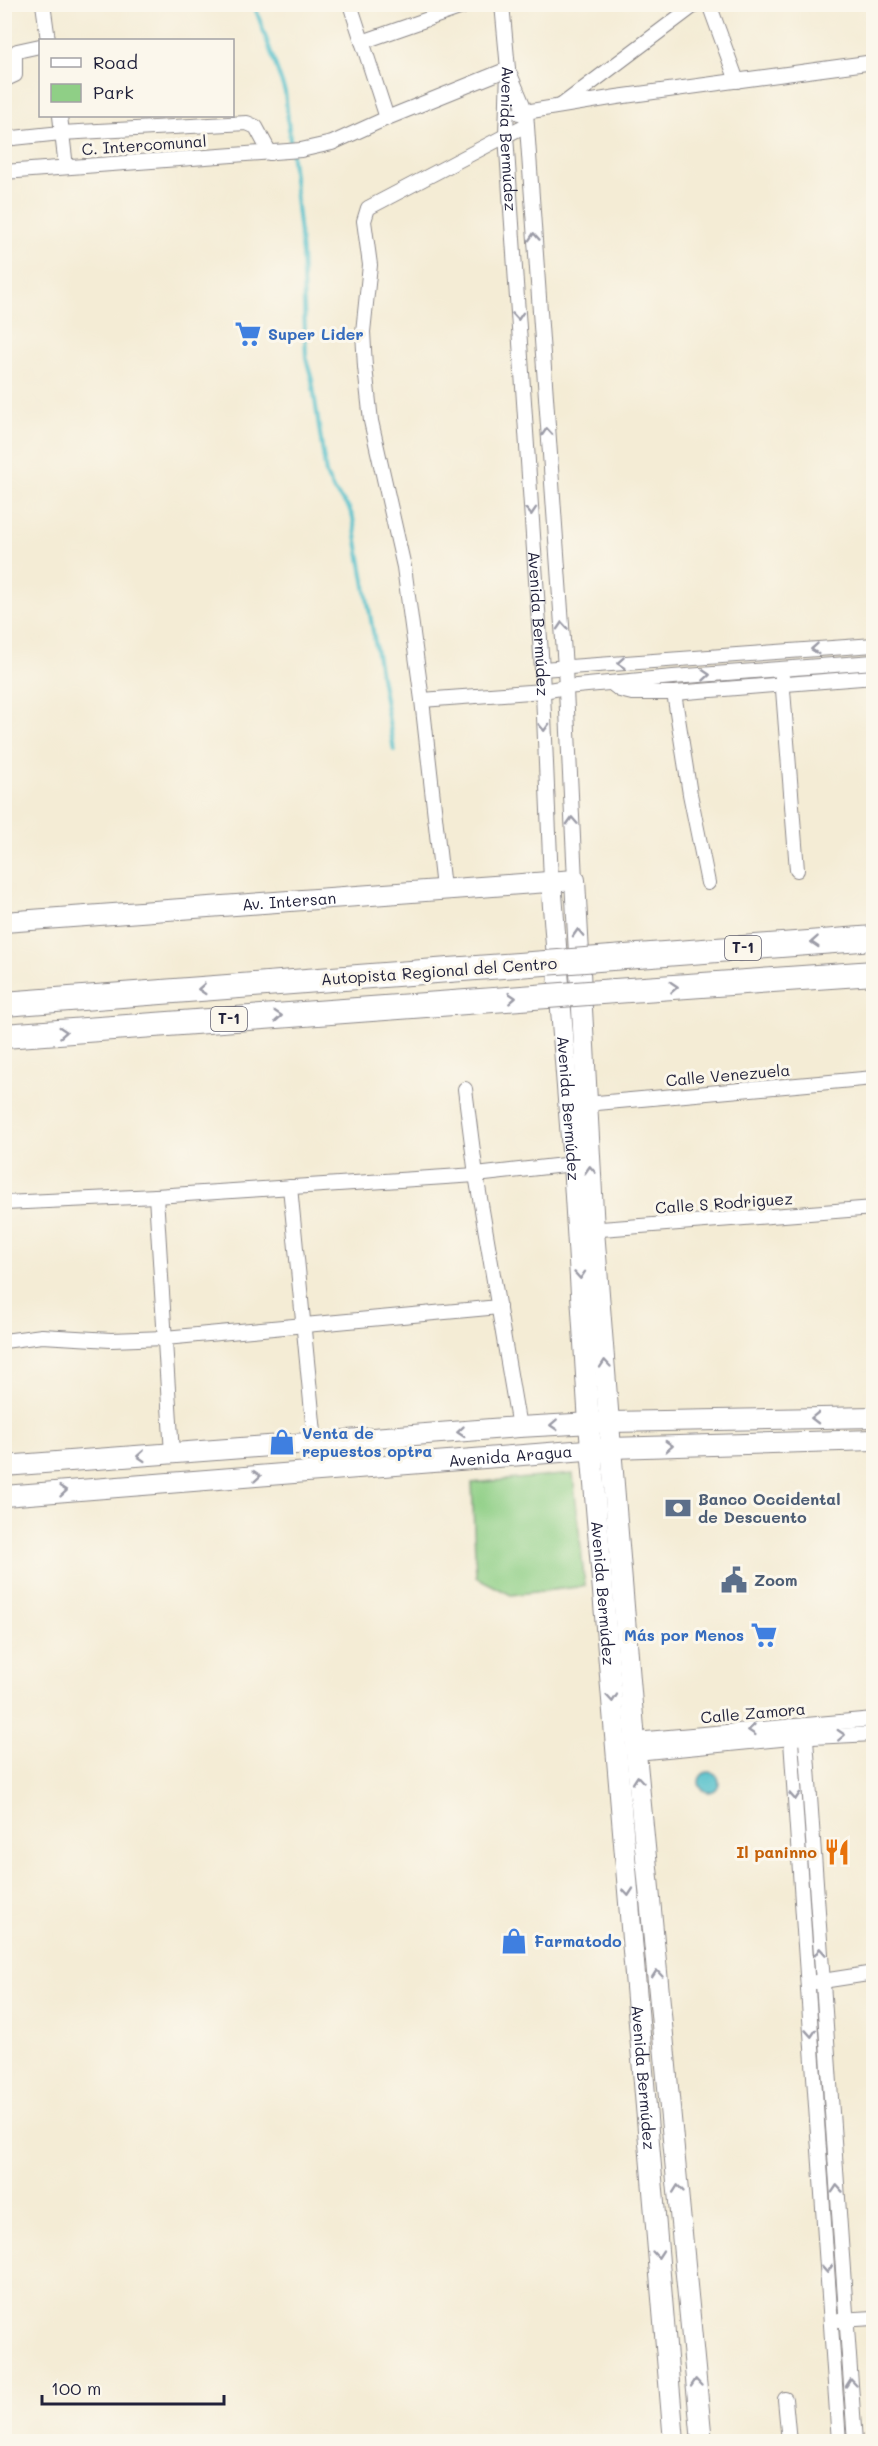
<svg xmlns="http://www.w3.org/2000/svg" width="878" height="2446" font-family="Mali,sans-serif">
  <style>
    .green { fill: #8fcf86; stroke: #587860; stroke-width: 1.5 }
    .water { fill: #53c0cb; stroke: #3a7183; stroke-width: 1.5 }
    .lines { fill: none; stroke-linecap: round; stroke-linejoin: round }
    .stream { stroke: #53c0cb; stroke-width: 4 }
    .street-casing { stroke: #8b8788; stroke-width: 16 }
    .secondary-casing { stroke: #8b8788; stroke-width: 22 }
    .highway-casing { stroke: #8b8788; stroke-width: 26 }
    .street { stroke: #fff; stroke-width: 14 }
    .secondary { stroke: #fff; stroke-width: 20 }
    .highway { stroke: #fff; stroke-width: 24 }
    .highway-bridge-casing { stroke: #8b8788; stroke-width: 26; stroke-linecap: butt }
    .highway-bridge { stroke: #fff; stroke-width: 24 }
    .oneway { stroke: #9c9ca7 }
    .labels { text-anchor: middle; stroke-width: 6; stroke-linejoin: round; paint-order: stroke }
    .shield { fill: #fbf7ec; stroke: #636270; stroke-width: 1.5 }
    .shield-label { font-size: 15px; font-weight: bold; fill: #22223b }
    .street-label { font-size: 16px; fill: #22223b; stroke: #fbf7ec }
    .shop-label { font-size: 16px; font-weight: bold; fill: #366cbe; stroke: #fbf7ec; text-anchor: start }
    .service-label { font-size: 16px; font-weight: bold; fill: #4e5e75; stroke: #fbf7ec; text-anchor: start }
    .food-label { font-size: 16px; font-weight: bold; fill: #c56008; stroke: #fbf7ec; text-anchor: end }
  </style>
  <rect width="100%" height="100%" fill="#fbf7ec"/>
  <filter id="ink" filterUnits="userSpaceOnUse"><feTurbulence type="fractalNoise" baseFrequency=".0167" numOctaves="2"/><feDisplacementMap in="SourceGraphic" scale="12" xChannelSelector="R" yChannelSelector="G"/><feConvolveMatrix kernelMatrix="1 2 1 2 8 2 1 2 1" color-interpolation-filters="sRGB"/></filter>
  <filter id="wash" filterUnits="userSpaceOnUse"><feTurbulence type="fractalNoise" baseFrequency=".008" numOctaves="4" result="noise"/><feDisplacementMap in="SourceGraphic" scale="24" xChannelSelector="R" yChannelSelector="G"/><feGaussianBlur stdDeviation="1.35" result="paint"/><feColorMatrix in="noise" values="0 0 0 0 0 0 0 0 0 0 0 0 0 0 0 0 0 1.4 0 .05"/><feComposite in="paint" operator="in"/></filter>
  <g filter="url(#wash)">
    <rect width="100%" height="100%" fill="#f4ecd5"/>
    <polygon class="green" points="573,1474 585,1586 511,1595 476,1577 472,1483"/>
    <circle class="water" cx="709" cy="1782" r="10"/>
    <g class="lines">
      <polyline class="stream" points="254,4 285,92 302,254 306,358 312,380 326,474 334,491 349,508 353,518 394,750"/>
    </g>
  </g>
  <g filter="url(#ink)">
    <g class="lines">
      <g class="street-casing">
        <g id="street">
          <polyline points="43,4 48,40"/>
          <polyline points="350,4 387,118"/>
          <path id="s1" d="M 502,4 L 508,69 L 506,135 L 542,669 L 551,881"/>
          <polyline points="709,4 737,81"/>
          <polyline points="362,42 471,4"/>
          <polyline points="510,74 526,112 565,668 575,880"/>
          <polyline points="4,80 15,75 15,54 17,51 40,46"/>
          <polyline points="562,105 696,4"/>
          <polyline points="519,113 617,97 874,62"/>
          <polyline points="60,116 66,167"/>
          <polyline points="4,139 61,133 247,123 256,127 270,153"/>
          <polyline points="4,172 301,150 332,143 387,118 508,69"/>
          <polyline points="542,669 874,645"/>
          <polyline points="782,677 797,870"/>
          <polyline points="611,683 620,690 632,693 674,693 874,677"/>
          <polyline points="674,693 690,794 708,883"/>
          <polyline points="422,700 543,691 566,687 673,677 874,662"/>
          <polyline points="443,888 422,700 404,567 371,421 365,367 363,332 370,265 364,221 368,208 526,125"/>
          <polyline points="465,1089 476,1175 519,1427"/>
          <polyline points="586,1104 874,1078"/>
          <polyline points="290,1187 315,1443"/>
          <polyline points="156,1196 172,1454"/>
          <polyline points="4,1203 156,1196 476,1175 573,1164"/>
          <polyline points="588,1230 874,1208"/>
          <polyline points="4,1341 42,1336 111,1340 165,1338 499,1307"/>
          <polyline points="805,1725 855,2442"/>
          <polyline points="790,1726 839,2442"/>
          <polyline points="635,1740 874,1719"/>
          <polyline points="636,1753 791,1738 874,1734"/>
          <polyline points="816,1982 874,1973"/>
          <polyline points="839,2320 874,2318"/>
          <polyline points="785,2399 789,2442"/>
        </g>
      </g>
      <g class="secondary-casing">
        <g id="secondary">
          <path id="s2" d="M 551,881 L 573,1164 L 589,1424 L 674,2442"/>
          <path id="s3" d="M 4,922 L 575,880 L 594,1230 L 611,1448 L 636,1753 L 702,2442"/>
          <polyline points="4,1466 519,1427 610,1422 874,1417"/>
          <path id="s4" d="M 4,1496 L 611,1448 L 874,1440"/>
        </g>
      </g>
      <g class="highway-casing">
        <g id="highway">
          <polyline points="612,958 874,938"/>
          <polyline points="615,991 874,973"/>
          <polyline points="4,1004 449,970"/>
          <polyline points="4,1036 453,1003"/>
        </g>
      </g>
      <use href="#street" class="street"/>
      <use href="#secondary" class="secondary"/>
      <use href="#highway" class="highway"/>
      <g class="highway-bridge-casing">
        <g id="highway-bridge">
          <polyline points="449,970 612,958"/>
          <polyline points="453,1003 615,991"/>
        </g>
      </g>
      <use href="#highway-bridge" class="highway-bridge"/>
    </g>
    <defs><path id="oneway-chevron" d="M-2-3.5L2.5 0L-2 3.5" fill="none" stroke-width="1.6" stroke-linecap="round" stroke-linejoin="round" transform="scale(1.5)"/></defs>
    <g class="oneway">
      <use href="#oneway-chevron" transform="translate(534 237) rotate(-94)"/>
      <use href="#oneway-chevron" transform="translate(518 316) rotate(86)"/>
      <use href="#oneway-chevron" transform="translate(547 432) rotate(-94)"/>
      <use href="#oneway-chevron" transform="translate(531 511) rotate(86)"/>
      <use href="#oneway-chevron" transform="translate(562 626) rotate(-94)"/>
      <use href="#oneway-chevron" transform="translate(815 649) rotate(176)"/>
      <use href="#oneway-chevron" transform="translate(621 663) rotate(176)"/>
      <use href="#oneway-chevron" transform="translate(706 675) rotate(-4)"/>
      <use href="#oneway-chevron" transform="translate(544 727) rotate(88)"/>
      <use href="#oneway-chevron" transform="translate(572 821) rotate(-93)"/>
      <use href="#oneway-chevron" transform="translate(578 933) rotate(-93)"/>
      <use href="#oneway-chevron" transform="translate(815 942) rotate(176)"/>
      <use href="#oneway-chevron" transform="translate(674 987) rotate(-4)"/>
      <use href="#oneway-chevron" transform="translate(202 989) rotate(176)"/>
      <use href="#oneway-chevron" transform="translate(512 998) rotate(-4)"/>
      <use href="#oneway-chevron" transform="translate(278 1016) rotate(-4)"/>
      <use href="#oneway-chevron" transform="translate(63 1032) rotate(-4)"/>
      <use href="#oneway-chevron" transform="translate(590 1170) rotate(-93)"/>
      <use href="#oneway-chevron" transform="translate(580 1275) rotate(86)"/>
      <use href="#oneway-chevron" transform="translate(605 1364) rotate(-95)"/>
      <use href="#oneway-chevron" transform="translate(815 1418) rotate(179)"/>
      <use href="#oneway-chevron" transform="translate(554 1425) rotate(177)"/>
      <use href="#oneway-chevron" transform="translate(461 1432) rotate(175)"/>
      <use href="#oneway-chevron" transform="translate(669 1446) rotate(-3)"/>
      <use href="#oneway-chevron" transform="translate(141 1456) rotate(176)"/>
      <use href="#oneway-chevron" transform="translate(257 1476) rotate(-5)"/>
      <use href="#oneway-chevron" transform="translate(63 1491) rotate(-5)"/>
      <use href="#oneway-chevron" transform="translate(612 1698) rotate(85)"/>
      <use href="#oneway-chevron" transform="translate(752 1730) rotate(175)"/>
      <use href="#oneway-chevron" transform="translate(841 1735) rotate(-3)"/>
      <use href="#oneway-chevron" transform="translate(638 1780) rotate(-95)"/>
      <use href="#oneway-chevron" transform="translate(795 1796) rotate(86)"/>
      <use href="#oneway-chevron" transform="translate(628 1892) rotate(85)"/>
      <use href="#oneway-chevron" transform="translate(820 1952) rotate(-94)"/>
      <use href="#oneway-chevron" transform="translate(657 1974) rotate(-95)"/>
      <use href="#oneway-chevron" transform="translate(811 2033) rotate(86)"/>
      <use href="#oneway-chevron" transform="translate(678 2189) rotate(-96)"/>
      <use href="#oneway-chevron" transform="translate(837 2189) rotate(-94)"/>
      <use href="#oneway-chevron" transform="translate(658 2254) rotate(85)"/>
      <use href="#oneway-chevron" transform="translate(827 2269) rotate(86)"/>
      <use href="#oneway-chevron" transform="translate(696 2383) rotate(-95)"/>
      <use href="#oneway-chevron" transform="translate(851 2383) rotate(-95)"/>
    </g>
  </g>
  <defs>
    <g id="supermarket-bare" transform="scale(2.07)"><path d="M-6-5.5h2.5l.6 2H6L4.5 2H-2.5L-4.4-4H-6ZM-1.5 3.2a1.3 1.3 0 1 0 .1 0ZM3 3.2a1.3 1.3 0 1 0 .1 0Z" fill="#3f7fe0" stroke="#fbf7ec" stroke-width="2.5" paint-order="stroke"/></g>
    <g id="shop-bare" transform="scale(2.07)"><path d="M-5-2.5h2.3a2.7 3.5 0 0 1 5.4 0H5L5.5 6h-11ZM-1.5-2.5h3a1.5 2.3 0 0 0-3 0Z" fill="#3f7fe0" stroke="#fbf7ec" stroke-width="2.5" paint-order="stroke"/></g>
    <g id="bank-bare" transform="scale(2.07)"><path d="M-6-4H6V4H-6ZM0-2.3a2.3 2.3 0 1 0 0 4.6a2.3 2.3 0 1 0 0-4.6Z" fill="#5c6f8a" stroke="#fbf7ec" stroke-width="2.5" paint-order="stroke"/></g>
    <g id="civic-bare" transform="scale(2.07)"><path d="M-.6-6.5H3V-4.5H.6V-3L4-1V1h2V6H-6V1h2V-1L-.6-3ZM-1.2 2.5V6h2.4V2.5Z" fill="#5c6f8a" stroke="#fbf7ec" stroke-width="2.5" paint-order="stroke"/></g>
    <g id="restaurant-bare" transform="scale(2.07)"><path d="M-5-6h1v4h1v-4h1v4h1v-4h1v5L-1.5 .5V6h-2V.5L-5-1ZM5-6V6H3V1.5H1.5Q1.5-4 5-6Z" fill="#e8710a" stroke="#fbf7ec" stroke-width="2.5" paint-order="stroke"/></g>
  </defs>
  <g fill-rule="evenodd">
    <use href="#supermarket-bare" x="248" y="334"/>
    <use href="#shop-bare" x="282" y="1442"/>
    <use href="#bank-bare" x="678" y="1508"/>
    <use href="#civic-bare" x="734" y="1580"/>
    <use href="#supermarket-bare" x="764" y="1635"/>
    <use href="#restaurant-bare" x="837" y="1852"/>
    <use href="#shop-bare" x="514" y="1941"/>
  </g>
  <g class="labels">
    <g class="shield">
      <rect x="725" y="936" width="36" height="24" rx="4.5"/>
      <rect x="211" y="1007" width="36" height="24" rx="4.5"/>
    </g>
    <g class="shield-label">
      <text x="743" y="953">T-1</text>
      <text x="229" y="1024">T-1</text>
    </g>
    <g class="street-label">
      <text transform="translate(144 145) rotate(-4)" y="6">C. Intercomunal</text>
      <text dy="6" stroke="none"><textPath href="#s1" startOffset="135">Avenida Bermúdez</textPath></text>
      <text dy="6" stroke="none"><textPath href="#s1" startOffset="621">Avenida Bermúdez</textPath></text>
      <text dy="6" stroke="none"><textPath href="#s3" startOffset="286">Av. Intersan</textPath></text>
      <text transform="translate(439 971) rotate(-4)" y="6">Autopista Regional del Centro</text>
      <text transform="translate(728 1075) rotate(-5)" y="6">Calle Venezuela</text>
      <text dy="6" stroke="none"><textPath href="#s2" startOffset="228">Avenida Bermúdez</textPath></text>
      <text transform="translate(724 1203) rotate(-4)" y="6">Calle S Rodriguez</text>
      <text dy="6" stroke="none"><textPath href="#s4" startOffset="508">Avenida Aragua</textPath></text>
      <text dy="6" stroke="none"><textPath href="#s2" startOffset="714">Avenida Bermúdez</textPath></text>
      <text transform="translate(753 1713) rotate(-5)" y="6">Calle Zamora</text>
      <text dy="6" stroke="none"><textPath href="#s2" startOffset="1200">Avenida Bermúdez</textPath></text>
    </g>
    <g class="shop-label">
      <text x="268" y="340">Super Lider</text>
      <text x="302" y="1439">Venta de<tspan x="302" dy="18">repuestos optra</tspan></text>
      <text x="744" y="1641" text-anchor="end">Más por Menos</text>
      <text x="534" y="1947">Farmatodo</text>
    </g>
    <g class="service-label">
      <text x="698" y="1505">Banco Occidental<tspan x="698" dy="18">de Descuento</tspan></text>
      <text x="754" y="1586">Zoom</text>
    </g>
    <g class="food-label">
      <text x="817" y="1858">Il paninno</text>
    </g>
  </g>
  <rect width="878" height="2446" fill="none" stroke="#fbf7ec" stroke-width="24"/>
  <rect x="39" y="39" width="195" height="78" fill="#fbf7ec" stroke="#a4a2a5" stroke-width="1.5"/>
  <rect x="51" y="58" width="30" height="9" fill="#ffffff" stroke="#a4a2a5" stroke-width="1.5"/>
  <text x="93" y="69" font-size="18" fill="#22223b">Road</text>
  <rect x="51" y="84" width="30" height="18" fill="#8fcf86" stroke="#a4a2a5" stroke-width="1.5"/>
  <text x="93" y="99" font-size="18" fill="#22223b">Park</text>
  <path d="M42 2395v9h182v-9" fill="none" stroke="#22223b" stroke-width="3"/>
  <text x="51" y="2395" font-size="18" fill="#22223b" stroke="#fbf7ec" stroke-width="4.5" paint-order="stroke">100 m</text>
</svg>
